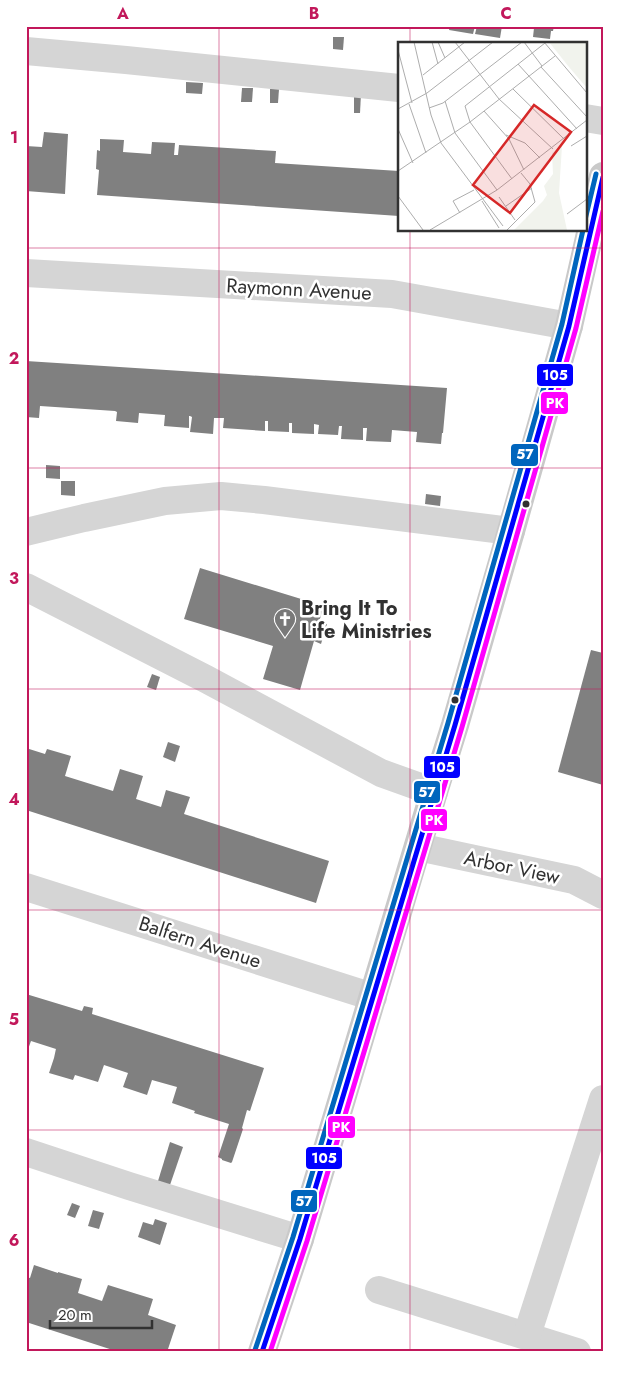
<svg xmlns="http://www.w3.org/2000/svg" width="629" height="1378" font-family="Jost,sans-serif">
  <style>
    .building { fill: #808080 }
    .lines { fill: none; stroke-linecap: round; stroke-linejoin: round }
    .minor { stroke: #d5d5d5; stroke-width: 28 }
    .major { stroke: #c9c9c9; stroke-width: 28 }
    .bus-1-casing { stroke: #fff; stroke-width: 9 }
    .bus-2-casing { stroke: #fff; stroke-width: 9 }
    .bus-3-casing { stroke: #fff; stroke-width: 9 }
    .bus-1 { stroke: #00f; stroke-width: 5 }
    .bus-2 { stroke: #f0f; stroke-width: 5 }
    .bus-3 { stroke: #0065bd; stroke-width: 5 }
    .grid { fill: none; stroke: #c2185b; stroke-width: 1; stroke-opacity: 0.55 }
    .bus-dot { fill: #313131; stroke: #fff; stroke-width: 2 }
    .labels { text-anchor: middle; stroke-width: 5; stroke-linejoin: round; paint-order: stroke }
    .street-label { font-size: 20px; fill: #313131; stroke: #fff }
    .poi-label { font-size: 20px; font-weight: bold; fill: #313131; stroke: #fff; text-anchor: start }
    .inset-road { fill: none; stroke: #adadad; stroke-width: 1 }
    .view { fill: #d62828; fill-opacity: 0.15; stroke: #d62828; stroke-width: 2.5 }
    .inset-edge { fill: none; stroke: #313131; stroke-width: 2.5 }
    .line-badge { stroke: #fff; stroke-width: 2 }
    .badge-label { font-size: 14px; text-anchor: middle; font-weight: bold; fill: #fff }
    .neatline { fill: none; stroke: #c2185b; stroke-width: 2 }
    .grid-label { font-size: 16px; text-anchor: middle; font-weight: bold; fill: #c2185b }
  </style>
  <rect width="100%" height="100%" fill="#fff"/>
  <g class="building">
    <polygon points="450,26 475,26 473,34 449,30"/>
    <polygon points="477,26 502,26 500,38 475,34"/>
    <polygon points="529,26 554,26 553,31 551,31 550,39 533,37 534,28 529,27"/>
    <polygon points="333,37 344,37 343,50 333,49"/>
    <polygon points="186,82 203,83 202,94 186,93"/>
    <polygon points="242,88 253,88 252,102 241,102"/>
    <polygon points="270,89 279,89 278,103 270,103"/>
    <polygon points="361,94 360,113 354,113 354,95"/>
    <polygon points="44,132 68,134 65,194 26,191 26,146 42,147"/>
    <polygon points="100,139 124,140 123,152 151,154 152,142 175,143 174,155 178,155 179,145 276,151 275,163 399,171 399,216 97,195 99,170 96,169 97,150 100,151"/>
    <polygon points="26,361 447,388 443,433 442,433 441,444 416,442 417,432 392,430 391,442 366,441 367,428 363,428 363,440 341,439 342,426 339,426 338,435 318,434 319,425 314,424 314,434 292,433 292,423 289,423 289,432 268,431 268,421 265,421 265,431 223,428 224,418 214,418 213,434 190,432 192,417 190,416 189,416 189,428 164,426 165,415 139,413 138,423 116,421 117,412 115,411 40,406 39,418 26,417"/>
    <polygon points="46,465 60,466 60,479 46,478"/>
    <polygon points="61,481 75,481 75,496 61,495"/>
    <polygon points="426,494 441,496 440,506 425,504"/>
    <polygon points="200,568 324,606 319,622 327,624 321,644 314,641 300,690 263,679 273,646 184,619"/>
    <polygon points="591,650 603,653 603,785 558,772"/>
    <polygon points="152,674 160,677 156,690 147,687"/>
    <polygon points="168,742 180,746 175,762 163,757"/>
    <polygon points="26,748 45,754 47,749 71,756 65,776 113,791 120,769 143,776 136,799 161,807 166,790 190,797 184,814 329,861 316,903 26,810"/>
    <polygon points="26,994 82,1011 84,1006 93,1008 92,1014 264,1068 250,1111 247,1110 242,1128 243,1129 232,1162 231,1163 222,1160 222,1159 218,1157 229,1124 194,1113 195,1111 172,1103 177,1087 152,1080 147,1095 123,1087 128,1073 104,1065 98,1082 75,1075 73,1080 49,1073 54,1058 57,1044 56,1049 31,1041 26,1055"/>
    <polygon points="170,1142 183,1147 170,1185 158,1181"/>
    <polygon points="72,1203 80,1206 75,1218 67,1215"/>
    <polygon points="93,1210 104,1213 99,1229 88,1226"/>
    <polygon points="155,1219 167,1223 160,1245 138,1237 143,1222 153,1225"/>
    <polygon points="34,1265 58,1273 58,1272 82,1279 78,1293 102,1301 108,1285 153,1299 148,1315 176,1325 167,1352 119,1352 26,1322 26,1277 30,1278"/>
  </g>
  <g class="lines">
    <g class="minor">
      <polyline points="26,51 126,60 399,88"/>
      <polyline points="585,118 603,121"/>
      <polyline points="26,273 392,294 569,326"/>
      <polyline points="26,532 84,518 165,501 221,496 264,500 511,531"/>
      <polyline points="26,587 206,679 381,773 434,792"/>
      <polyline points="418,847 574,880 603,895"/>
      <polyline points="26,887 373,997"/>
      <polyline points="26,1152 129,1186 300,1239"/>
      <polyline points="379,1290 577,1352"/>
      <polyline points="527,1335 603,1099"/>
    </g>
    <polyline class="major" points="262,1352 300,1239 434,792 455,725 511,531 569,326 603,176"/>
    <g class="bus-1-casing">
      <polyline id="bus-1" points="262,1352 300,1239 455,725 569,326 603,177"/>
    </g>
    <g class="bus-2-casing">
      <polyline id="bus-2" points="270,1352 307,1241 462,727 576,328 603,211"/>
    </g>
    <g class="bus-3-casing">
      <g id="bus-3">
        <polyline points="585,220 596,174"/>
        <polyline points="255,1350 293,1237 448,723 562,324 583,230"/>
      </g>
    </g>
    <use href="#bus-1" class="bus-1"/>
    <use href="#bus-2" class="bus-2"/>
    <use href="#bus-3" class="bus-3"/>
  </g>
  <path class="grid" d="M 219,26 L 219,1352M 410,26 L 410,44M 410,230 L 410,1352M 26,248 L 603,248M 26,468 L 603,468M 26,689 L 603,689M 26,910 L 603,910M 26,1130 L 603,1130"/>
  <defs>
    <g id="church-pin" transform="scale(1.125)"><path d="M0 17L-7.5 6A9.5 9.5 0 1 1 7.5 6Z" fill="#797979" stroke="#fff"/><path d="M-1.2-6h2.4v3.5h3.3v2.4h-3.3V6h-2.4V-.1h-3.3v-2.4h3.3Z" fill="#fff"/></g>
  </defs>
  <g fill-rule="evenodd">
    <use href="#church-pin" x="285" y="619"/>
  </g>
  <g class="bus-dot">
    <circle cx="526" cy="504" r="4.5"/>
    <circle cx="455" cy="700" r="4.5"/>
  </g>
  <g class="labels">
    <g class="street-label">
      <text transform="translate(299 289) rotate(3)" y="7">Raymonn Avenue</text>
      <text transform="translate(512 867) rotate(12)" y="7">Arbor View</text>
      <text transform="translate(200 942) rotate(18)" y="7">Balfern Avenue</text>
    </g>
    <g class="poi-label">
      <text x="301" y="615">Bring It To<tspan x="301" dy="23">Life Ministries</tspan></text>
    </g>
  </g>
  <g transform="translate(398 42)">
    <rect width="189" height="189" fill="#fff"/>
    <path d="M 151,0 L 189,0 L 189,46 L 171,25 ZM 164,104 L 161,151 L 169,188 L 116,188 L 145,159 L 149,153 L 146,144 L 155,132 L 154,111 Z" fill="#f1f3ed"/>
    <path class="inset-road" d="M 16,0 L 33,73 L 43,101 L 105,184M 34,0 L 40,22M 40,0 L 47,16M 57,0 L 101,57 L 155,107M 126,0 L 144,24M 146,0 L 189,51M 0,8 L 14,61M 120,22 L 179,87M 143,25 L 189,75M 25,33 L 67,0M 115,47 L 166,97M 47,59 L 57,91 L 99,148M 11,62 L 28,111M 31,66 L 45,61 L 124,0M 0,67 L 29,51 L 95,0M 86,69 L 111,97 L 126,128M 0,87 L 15,121M 108,93 L 127,101 L 142,116M 173,104 L 189,94M 0,129 L 72,80 L 157,14M 114,137 L 72,80 L 67,64 L 147,1M 0,154 L 25,188M 101,155 L 117,178M 84,159 L 101,186M 108,164 L 134,146M 62,171 L 55,159 L 76,148M 169,172 L 189,157M 32,188 L 99,148 L 189,78M 109,188 L 137,160 L 132,142 L 123,131"/>
    <path class="view" d="M 136,63 L 173,90 L 112,171 L 75,143 Z"/>
    <rect width="189" height="189" class="inset-edge"/>
  </g>
  <g class="line-badge">
    <rect x="536" y="363" width="38" height="24" rx="5" fill="#00f"/>
    <rect x="540" y="391" width="29" height="24" rx="5" fill="#f0f"/>
    <rect x="510" y="443" width="29" height="24" rx="5" fill="#0065bd"/>
    <rect x="423" y="755" width="38" height="24" rx="5" fill="#00f"/>
    <rect x="413" y="780" width="28" height="24" rx="5" fill="#0065bd"/>
    <rect x="420" y="808" width="28" height="24" rx="5" fill="#f0f"/>
    <rect x="327" y="1115" width="29" height="24" rx="5" fill="#f0f"/>
    <rect x="305" y="1146" width="38" height="24" rx="5" fill="#00f"/>
    <rect x="290" y="1189" width="28" height="24" rx="5" fill="#0065bd"/>
  </g>
  <g class="badge-label">
    <text x="555" y="380">105</text>
    <text x="555" y="408">PK</text>
    <text x="525" y="459">57</text>
    <text x="442" y="772">105</text>
    <text x="427" y="797">57</text>
    <text x="434" y="825">PK</text>
    <text x="341" y="1132">PK</text>
    <text x="324" y="1163">105</text>
    <text x="304" y="1206">57</text>
  </g>
  <rect width="629" height="1378" fill="none" stroke="#ffffff" stroke-width="55"/>
  <path d="M50 1320v8h102v-8" fill="none" stroke="#313131" stroke-width="2.5"/>
  <text x="58" y="1320" font-size="15" fill="#313131" stroke="#ffffff" stroke-width="4" paint-order="stroke">20 m</text>
  <rect x="28" y="28" width="574" height="1322" class="neatline"/>
  <g class="grid-label">
    <text x="123" y="19">A</text>
    <text x="314" y="19">B</text>
    <text x="506" y="19">C</text>
    <text x="14" y="143">1</text>
    <text x="14" y="364">2</text>
    <text x="14" y="584">3</text>
    <text x="14" y="805">4</text>
    <text x="14" y="1025">5</text>
    <text x="14" y="1246">6</text>
  </g>
</svg>
